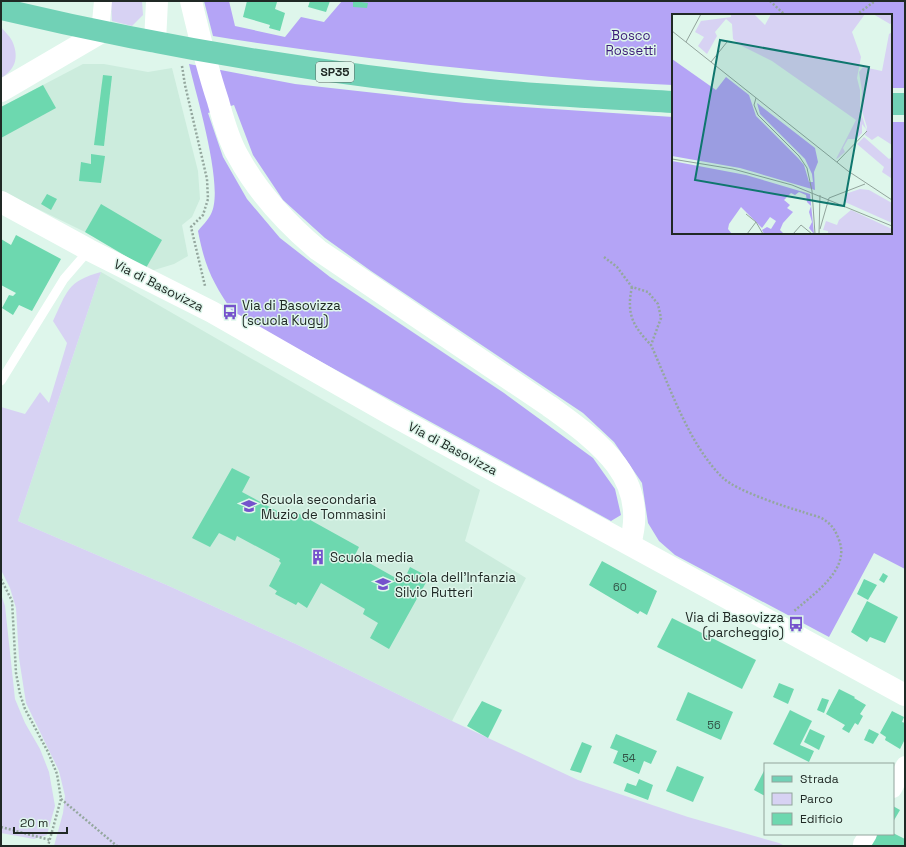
<svg xmlns="http://www.w3.org/2000/svg" width="906" height="847" font-family="'Space Grotesk',sans-serif">
  <style>
    .built { fill: #ccecdd }
    .green { fill: #d7d2f3 }
    .forest { fill: #b4a4f6 }
    .building { fill: #6dd8af }
    .lines { fill: none; stroke-linecap: round; stroke-linejoin: round }
    .path { stroke: #94a79e; stroke-width: 2.5; stroke-dasharray: 2 2; stroke-linecap: butt }
    .service { stroke: #fff; stroke-width: 9 }
    .minor { stroke: #fff; stroke-width: 18 }
    .tertiary { stroke: #fff; stroke-width: 22 }
    .secondary { stroke: #fff; stroke-width: 22 }
    .primary { stroke: #71d1b6; stroke-width: 22 }
    .labels { text-anchor: middle; stroke-width: 3; stroke-linejoin: round; paint-order: stroke }
    .number-label { font-size: 11px; fill: #335548 }
    .shield { fill: #def6eb; stroke: #596660; stroke-width: 1 }
    .shield-label { font-size: 12px; font-weight: bold; fill: #202925 }
    .park-label { font-size: 13px; fill: #3b1a77; stroke: #def6eb }
    .street-label { font-size: 13px; fill: #202925; stroke: #def6eb }
    .poi-label { font-size: 13px; fill: #202925; stroke: #def6eb; text-anchor: start }
    .inset-road { fill: none; stroke: #92a49c; stroke-width: 1 }
    .view { fill: #0f766e; fill-opacity: 0.15; stroke: #0f766e; stroke-width: 2 }
    .inset-edge { fill: none; stroke: #202925; stroke-width: 2 }
  </style>
  <rect width="100%" height="100%" fill="#def6eb"/>
  <g class="built">
    <polygon points="83,64 104,64 148,72 172,68 198,171 200,199 192,217 182,225 188,256 174,264 151,271 85,232 1,191 1,107"/>
    <polygon points="101,272 480,490 465,541 526,578 452,721 298,645 169,586 18,521"/>
  </g>
  <g class="green">
    <polygon points="111,1 142,1 143,15 132,26 112,21"/>
    <path d="M 1,27 C 5,32 11,37 13,43 C 19,58 15,70 1,78 Z"/>
    <path d="M 101,272 L 18,521 L 169,586 L 298,645 L 452,721 L 578,780 L 688,817 L 779,843 L 785,846 L 54,846 L 63,813 L 65,796 L 59,771 L 26,703 L 19,658 L 16,608 L 10,588 L 1,570 L 1,407 L 25,414 L 40,392 L 49,403 L 67,343 L 53,321 C 67,292 67,281 101,272 Z"/>
    <polygon points="1,594 5,606 15,699 25,723 40,749 49,772 55,806 47,835 34,839 1,833"/>
  </g>
  <g class="forest">
    <path d="M 204,1 L 229,1 L 235,26 L 285,37 L 301,17 L 324,22 L 342,1 L 905,1 L 905,88 L 891,88 L 891,15 L 673,15 L 673,85 C 611,83 551,77 489,71 C 397,62 305,51 213,36 Z"/>
    <path d="M 189,64 L 295,84 L 465,103 L 673,117 L 673,233 L 891,233 L 891,122 L 905,122 L 905,569 L 874,553 L 829,637 L 675,555 L 659,541 L 648,523 L 642,483 L 614,442 L 583,413 L 371,271 L 325,238 L 283,200 L 253,155 L 234,105 L 208,113 L 223,157 L 247,199 L 280,238 L 330,277 L 504,393 L 593,458 L 615,489 L 621,515 L 611,521 L 234,314 C 213,283 205,268 198,231 C 202,226 208,220 211,214 C 225,188 196,95 189,64 Z"/>
  </g>
  <g class="building">
    <polygon points="247,1 277,2 275,9 285,13 280,31 269,28 270,25 243,17"/>
    <polygon points="310,1 330,1 326,12 308,7"/>
    <polygon points="353,1 368,3 367,8 353,7"/>
    <polygon points="103,75 112,76 104,146 94,145"/>
    <polygon points="43,85 56,108 1,138 1,107"/>
    <polygon points="91,154 105,156 101,183 79,181 81,162 91,164"/>
    <polygon points="47,194 57,199 51,210 41,204"/>
    <polygon points="101,204 162,240 146,268 85,232"/>
    <polygon points="16,235 61,259 32,311 19,305 13,315 2,308 9,295 13,296 16,293 1,285 1,239 11,245"/>
    <polygon points="232,468 250,477 242,492 290,518 294,511 359,547 355,555 403,582 410,567 429,577 389,649 370,638 378,623 363,614 365,609 321,583 307,608 298,602 296,605 275,594 277,591 269,586 281,563 279,561 280,559 237,536 235,541 219,533 210,547 192,538"/>
    <polygon points="602,561 657,591 647,615 640,611 638,614 589,585"/>
    <polygon points="883,573 888,576 884,583 879,580"/>
    <polygon points="864,579 877,585 868,600 857,594"/>
    <polygon points="867,601 898,617 885,643 870,637 867,642 851,632"/>
    <polygon points="672,618 756,660 742,689 657,647"/>
    <polygon points="779,683 794,689 788,704 773,697"/>
    <polygon points="839,689 855,697 854,698 866,705 860,714 863,716 858,725 855,723 849,733 842,729 845,725 826,714"/>
    <polygon points="688,692 733,712 721,740 676,720"/>
    <polygon points="822,698 829,700 824,713 817,710"/>
    <polygon points="482,701 502,710 488,738 467,726"/>
    <polygon points="790,710 812,721 800,745 814,751 809,762 773,744"/>
    <polygon points="892,711 904,717 902,722 905,723 905,739 900,749 885,740 886,737 880,733"/>
    <polygon points="810,729 825,736 819,750 804,742"/>
    <polygon points="869,729 879,734 873,744 864,740"/>
    <polygon points="616,734 657,751 651,764 644,761 639,774 613,763 618,751 610,748"/>
    <polygon points="582,742 592,746 581,773 570,770"/>
    <polygon points="677,766 704,777 693,802 666,791"/>
    <polygon points="765,769 765,796 754,790"/>
    <polygon points="639,779 653,785 648,800 624,791 627,783 636,786"/>
    <polygon points="893,806 900,810 893,822"/>
    <polygon points="893,833 905,839 905,846 866,846 868,834 893,834"/>
  </g>
  <g class="lines">
    <g class="path">
      <polyline points="770,1 785,15"/>
      <polyline points="856,15 875,1"/>
      <polyline points="182,66 185,85 207,179 208,199 203,215 191,227 205,286"/>
      <path d="M 604,257 L 617,267 L 632,287 L 648,292 L 658,304 L 661,318 L 651,345 C 670,387 689,445 723,478 C 737,491 783,506 803,512 C 810,515 820,516 826,521 C 833,526 836,532 839,540 C 851,570 812,595 793,612"/>
      <path d="M 632,287 C 626,314 633,326 651,345"/>
      <polyline points="1,579 12,601 16,673 20,694 25,709 48,752 57,774 61,799 48,846"/>
      <polyline points="61,799 117,846"/>
      <polyline points="1,827 50,840"/>
    </g>
    <polyline class="service" points="1,381 64,279 89,250"/>
    <g class="minor">
      <polyline points="100,33 103,1"/>
      <polyline points="893,789 905,765"/>
      <polyline points="862,844 868,834"/>
    </g>
    <g class="tertiary">
      <path d="M 191,1 C 199,35 207,68 218,101 C 223,119 228,139 238,156 C 258,193 286,223 318,250 L 549,406 C 597,441 650,477 630,544"/>
      <polyline points="155,42 157,1"/>
    </g>
    <g class="secondary">
      <polyline points="1,91 100,33"/>
      <polyline points="1,202 89,250 212,312 392,415 905,695"/>
    </g>
    <g class="primary">
      <path d="M 1,9 C 161,47 325,74 489,90 C 550,96 612,98 673,102"/>
      <polyline points="891,104 905,104"/>
    </g>
  </g>
  <defs>
    <g id="bus-bare" transform="scale(1.2)"><path d="M-5-6H5V4H4V6H2V4H-2V6H-4V4H-5ZM-3.5-4V0h7V-4ZM-3.5 1.2v1.5H-2V1.2ZM2 1.2v1.5H3.5V1.2Z" fill="#7552cc" stroke="#def6eb" stroke-width="2.5" paint-order="stroke"/></g>
    <g id="school-bare" transform="scale(1.2)"><path d="M0-5L7-2L0 1L-7-2ZM-4 1L0 2.5L4 1V4Q0 6-4 4Z" fill="#7552cc" stroke="#def6eb" stroke-width="2.5" paint-order="stroke"/></g>
    <g id="building-bare" transform="scale(1.2)"><path d="M-4-6H4V6H1V3H-1V6H-4ZM-2.5-4.3h1.7v1.8h-1.7ZM.8-4.3h1.7v1.8H.8ZM-2.5-1h1.7V.8h-1.7ZM.8-1h1.7V.8H.8Z" fill="#7552cc" stroke="#def6eb" stroke-width="2.5" paint-order="stroke"/></g>
  </defs>
  <g fill-rule="evenodd">
    <use href="#bus-bare" x="230" y="312"/>
    <use href="#school-bare" x="249" y="506"/>
    <use href="#building-bare" x="318" y="557"/>
    <use href="#school-bare" x="383" y="584"/>
    <use href="#bus-bare" x="796" y="624"/>
  </g>
  <g class="labels">
    <g class="number-label">
      <text x="620" y="591">60</text>
      <text x="714" y="729">56</text>
      <text x="629" y="762">54</text>
    </g>
    <rect class="shield" x="316" y="62" width="38" height="20" rx="3"/>
    <g class="shield-label">
      <text x="335" y="76">SP35</text>
    </g>
    <g class="park-label">
      <text x="631" y="40">Bosco<tspan x="631" dy="15">Rossetti</tspan></text>
    </g>
    <g class="street-label">
      <text transform="translate(159 285) rotate(27)" y="5">Via di Basovizza</text>
      <text transform="translate(453 448) rotate(28)" y="5">Via di Basovizza</text>
    </g>
    <g class="poi-label">
      <text x="242" y="310">Via di Basovizza<tspan x="242" dy="15">(scuola Kugy)</tspan></text>
      <text x="261" y="504">Scuola secondaria<tspan x="261" dy="15">Muzio de Tommasini</tspan></text>
      <text x="330" y="562">Scuola media</text>
      <text x="395" y="582">Scuola dell'Infanzia<tspan x="395" dy="15">Silvio Rutteri</tspan></text>
      <text x="784" y="622" text-anchor="end">Via di Basovizza<tspan x="784" dy="15">(parcheggio)</tspan></text>
    </g>
  </g>
  <g transform="translate(672 14)">
    <rect width="220" height="220" fill="#def6eb"/>
    <path d="M 59,0 L 82,0 L 93,11 L 99,0 L 193,0 L 180,18 L 189,43 L 185,64 L 188,76 L 188,95 L 194,115 L 190,110 L 190,119 L 184,125 L 176,125 L 171,134 L 173,138 L 166,144 L 164,145 L 184,106 L 100,47 L 68,31 L 61,25 L 60,10 L 54,5 L 43,18 L 45,22 L 35,40 L 26,32 L 32,23 L 23,18 L 29,7 L 59,3 ZM 201,0 L 220,0 L 220,9 L 218,10 ZM 220,18 L 220,131 L 206,122 L 200,126 L 193,121 L 195,113 L 189,94 L 190,77 L 187,58 L 191,53 L 210,57 L 217,20 ZM 192,123 L 217,145 L 220,143 L 219,164 L 210,158 L 212,153 L 185,130 ZM 188,175 L 197,176 L 220,189 L 220,209 L 173,188 L 173,180 ZM 179,196 L 220,215 L 220,220 L 156,220 L 156,217 L 151,216 L 154,207 L 165,211 L 167,206 Z" fill="#d7d2f3"/>
    <path d="M 0,45 L 44,76 L 54,63 L 77,81 L 84,102 L 126,144 L 132,151 L 137,168 L 141,168 L 140,160 L 133,145 L 88,100 L 85,89 L 143,134 L 146,148 L 142,158 L 143,176 L 68,154 L 0,142 ZM 0,147 L 74,161 L 138,180 L 142,220 L 137,214 L 140,208 L 137,198 L 139,192 L 135,188 L 134,181 L 127,178 L 123,181 L 119,179 L 112,186 L 118,191 L 115,194 L 121,198 L 111,209 L 108,216 L 112,220 L 92,220 L 90,216 L 95,213 L 99,215 L 104,207 L 98,203 L 90,214 L 69,193 L 57,210 L 56,215 L 60,220 L 0,220 Z" fill="#b4a4f6"/>
    <path class="inset-road" d="M 0,17 L 176,157 L 220,186M 14,28 L 29,0M 39,48 L 55,28M 84,84 L 82,91 L 86,101 L 127,142 L 135,154 L 140,177 L 143,220M 0,145 L 61,155 L 120,171 L 220,212M 165,148 L 195,117M 157,184 L 193,170M 74,200 L 84,208 L 91,220M 148,215 L 157,184M 75,220 L 84,208M 121,220 L 129,211 L 140,220M 147,220 L 148,181"/>
    <path class="view" d="M 48,26 L 197,53 L 172,192 L 23,166 Z"/>
    <rect width="220" height="220" class="inset-edge"/>
  </g>
  <rect width="906" height="847" fill="none" stroke="#202925" stroke-width="4"/>
  <rect x="764" y="763" width="130" height="72" fill="#def6eb" stroke="#92a49c"/>
  <rect x="772" y="776" width="20" height="6" fill="#71d1b6" stroke="#92a49c"/>
  <text x="800" y="783" font-size="12" fill="#202925">Strada</text>
  <rect x="772" y="793" width="20" height="12" fill="#d7d2f3" stroke="#92a49c"/>
  <text x="800" y="803" font-size="12" fill="#202925">Parco</text>
  <rect x="772" y="813" width="20" height="12" fill="#6dd8af" stroke="#92a49c"/>
  <text x="800" y="823" font-size="12" fill="#202925">Edificio</text>
  <path d="M14 827v6h53v-6" fill="none" stroke="#202925" stroke-width="2"/>
  <text x="20" y="827" font-size="12" fill="#202925" stroke="#def6eb" stroke-width="3" paint-order="stroke">20 m</text>
</svg>
